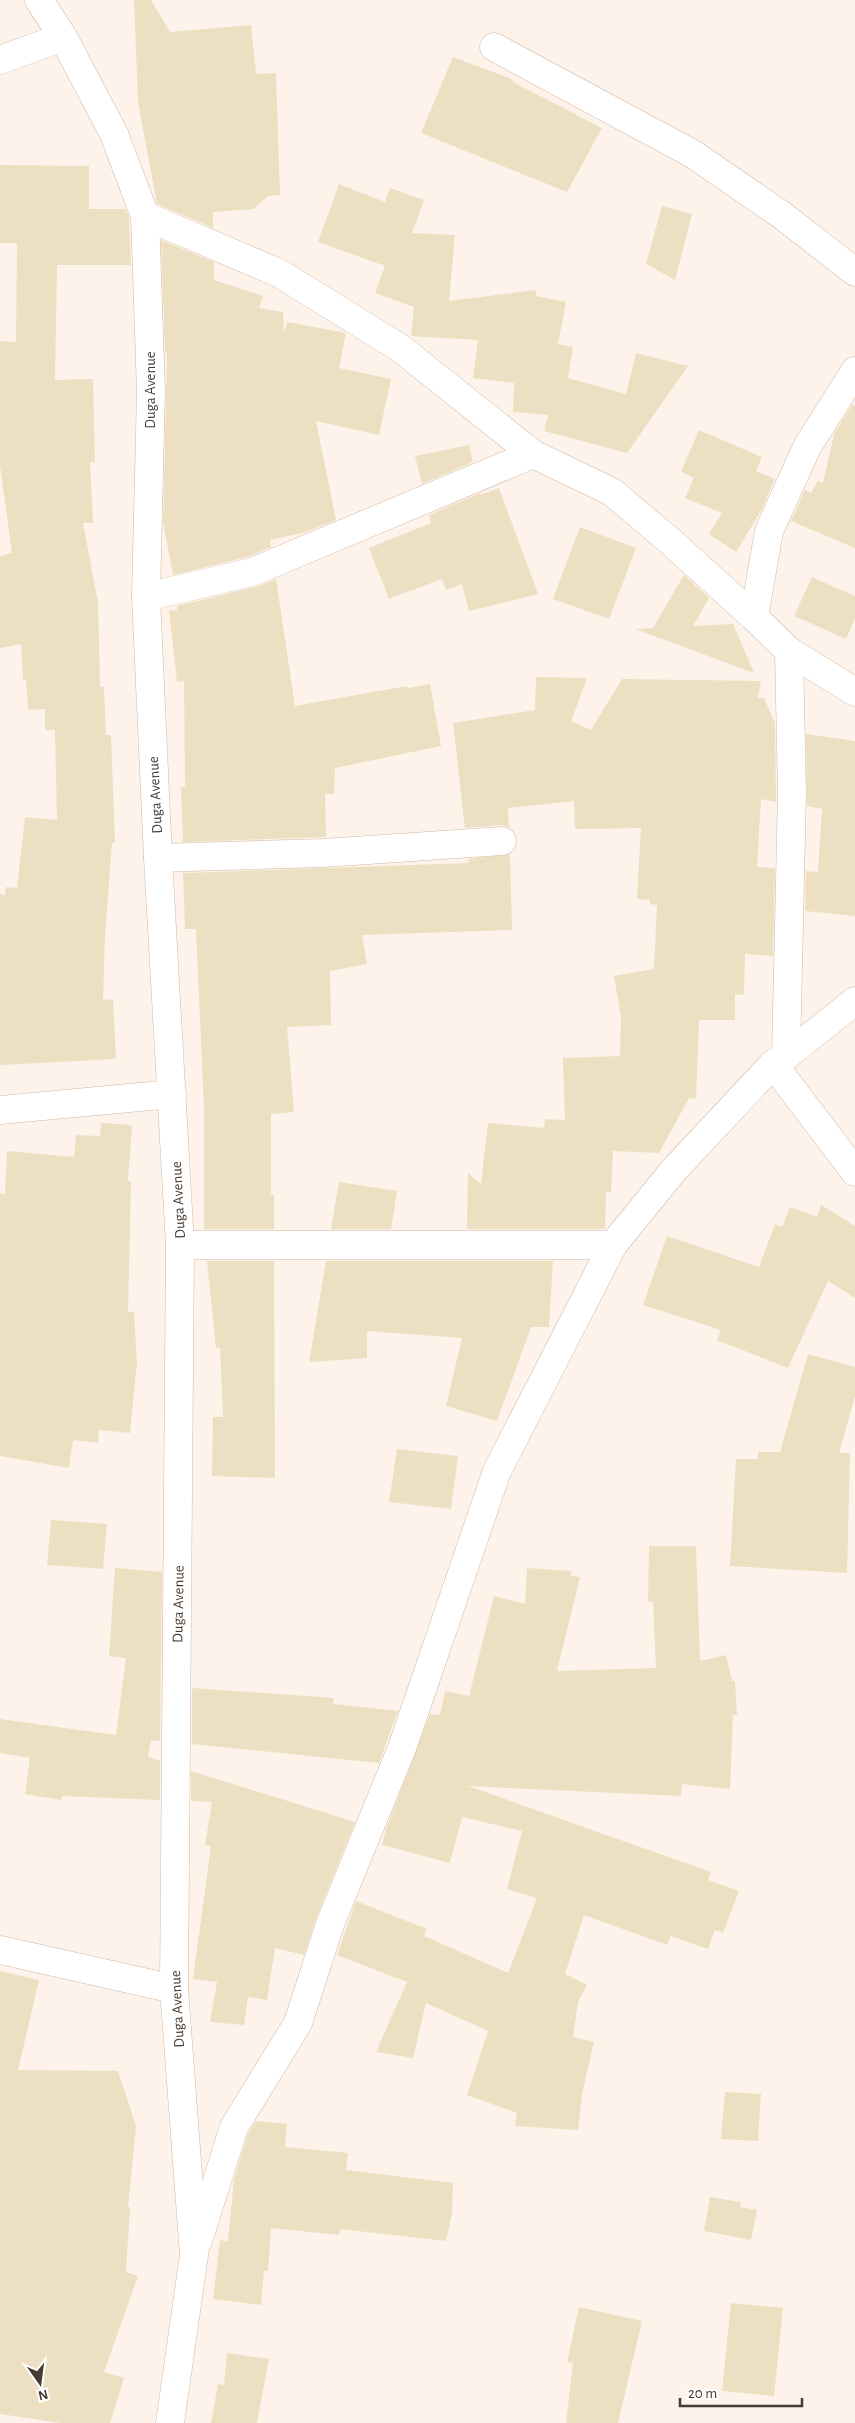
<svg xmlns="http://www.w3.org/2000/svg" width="855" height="2423" font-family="'Alegreya Sans',sans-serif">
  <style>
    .building { fill: #eddfc1 }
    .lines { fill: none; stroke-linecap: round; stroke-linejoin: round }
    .street-casing { stroke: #d1b8a2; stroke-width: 29 }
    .street { stroke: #fff; stroke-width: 28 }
    .labels { text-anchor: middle; stroke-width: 4; stroke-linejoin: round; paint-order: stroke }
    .street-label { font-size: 15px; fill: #453b32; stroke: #fff }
  </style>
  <rect width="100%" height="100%" fill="#fef3ea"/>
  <g class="building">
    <polygon points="134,0 151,0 170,32 251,25 256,74 276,73 280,195 268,196 254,209 213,212 213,228 157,204 138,102"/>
    <polygon points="453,57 512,79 513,82 602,128 567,192 421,133"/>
    <polygon points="0,165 89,166 89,209 126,209 129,219 131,265 57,265 55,380 93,379 95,462 90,462 93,523 83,523 98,603 100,687 104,687 106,735 111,735 115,843 112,843 105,936 103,1000 113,999 116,1059 0,1065 0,894 5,895 6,887 17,888 25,817 57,820 55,730 45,730 45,709 28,710 26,679 23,680 21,644 0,648 0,556 12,553 0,466 0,341 16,342 17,243 0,243"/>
    <polygon points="339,184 385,202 390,188 424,200 412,233 455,235 449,301 536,290 536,296 566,302 558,344 573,347 568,378 626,394 636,353 688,366 627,453 544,431 548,415 513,412 514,383 473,378 478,340 411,336 414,307 375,293 385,266 318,242"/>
    <polygon points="662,206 692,214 675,280 646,264"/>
    <polygon points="161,240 214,262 214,280 263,296 259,308 283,312 284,332 287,322 346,333 339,368 391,379 379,435 316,421 336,520 306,532 270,540 271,547 247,557 173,575 163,522 167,353 165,353"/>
    <polygon points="852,405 855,405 855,548 791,521 805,490 811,493 818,481 823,483 834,434"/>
    <polygon points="699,430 762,457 756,471 775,479 762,509 736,552 709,534 722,513 685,498 694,478 681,472"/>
    <polygon points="469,445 473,462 422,484 415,456"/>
    <polygon points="499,488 538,594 469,611 462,584 446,590 442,579 389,599 369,548 431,523 429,515 480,493 480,495"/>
    <polygon points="580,527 636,548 609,619 553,599"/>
    <polygon points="684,575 709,598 693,626 733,624 754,673 635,629 653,628"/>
    <polygon points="812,577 855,596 855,618 846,639 794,616"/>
    <polygon points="276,579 295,706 407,686 408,688 430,684 441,746 335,768 334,794 325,794 326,837 183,842 181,787 185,787 184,681 177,682 169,611 177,610 177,606 256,587"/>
    <polygon points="536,677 587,678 571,721 591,730 622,679 761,681 758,698 764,698 775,723 776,802 761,799 757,867 775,868 773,956 745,954 744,995 735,994 735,1020 699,1020 696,1099 689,1098 659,1153 613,1151 611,1192 606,1192 605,1229 467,1229 468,1173 481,1184 488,1123 544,1128 545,1119 565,1120 563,1058 620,1056 621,1017 614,976 654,969 657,905 650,904 650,900 637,899 641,828 575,829 574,801 508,808 509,827 501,825 465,828 453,723 535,710"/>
    <polygon points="806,734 855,741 855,916 805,911 806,871 818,872 822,809 807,806"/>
    <polygon points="510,854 512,930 362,935 367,964 330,971 331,1025 287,1027 294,1112 271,1114 271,1195 274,1195 274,1229 204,1229 204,1108 196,929 185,929 183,873 469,863 468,859"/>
    <polygon points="101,1123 132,1125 128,1181 131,1181 128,1312 134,1312 137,1362 130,1433 99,1430 98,1443 73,1440 69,1468 0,1456 0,1193 5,1194 7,1151 74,1157 76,1135 100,1136"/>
    <polygon points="339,1182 397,1191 391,1229 331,1229"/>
    <polygon points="821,1205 855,1226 855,1298 828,1281 788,1368 717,1340 721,1330 643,1305 667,1236 759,1267 775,1224 782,1227 790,1207 817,1217"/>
    <polygon points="207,1261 274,1261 275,1478 212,1476 213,1417 223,1417 220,1347 216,1348"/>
    <polygon points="326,1261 553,1261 549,1327 531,1327 497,1421 446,1406 462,1338 367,1331 367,1358 309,1362"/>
    <polygon points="808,1354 855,1367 855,1396 839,1453 850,1453 847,1573 730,1566 736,1459 758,1459 758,1452 780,1452"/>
    <polygon points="397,1449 458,1456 451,1509 389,1502"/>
    <polygon points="51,1520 107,1524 103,1569 47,1565"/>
    <polygon points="649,1546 696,1546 700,1661 726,1655 732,1681 735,1681 737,1715 733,1715 730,1789 682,1784 681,1796 468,1786 711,1872 708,1880 739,1891 723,1933 715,1930 708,1949 671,1936 667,1945 584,1915 565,1974 587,1985 578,2002 573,2037 594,2042 582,2094 578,2130 515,2126 517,2113 467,2095 488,2031 426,2003 413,2058 376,2052 407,1982 337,1955 356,1901 427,1929 424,1936 508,1973 537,1898 507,1889 522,1831 462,1817 450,1863 382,1845 386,1829 430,1714 440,1715 445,1691 469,1696 494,1596 525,1604 527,1568 571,1571 571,1576 580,1577 557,1671 656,1668 653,1602 648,1602"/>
    <polygon points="115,1568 162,1572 160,1741 151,1740 148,1757 160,1761 160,1800 62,1796 61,1800 25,1794 30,1758 0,1753 0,1719 116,1735 126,1658 109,1656"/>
    <polygon points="192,1688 334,1698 333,1704 398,1711 379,1763 192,1744"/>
    <polygon points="191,1771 355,1822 316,1918 304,1955 275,1948 267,2000 248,1997 244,2025 210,2022 217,1982 193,1979 211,1846 205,1845 212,1802 191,1801"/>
    <polygon points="0,1971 39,1980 18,2070 118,2071 136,2126 128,2207 130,2207 126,2272 138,2276 104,2372 124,2378 110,2423 60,2423 0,2414"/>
    <polygon points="725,2092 761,2094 758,2141 721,2139"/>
    <polygon points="256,2121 287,2124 285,2147 348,2153 346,2170 453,2183 452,2213 446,2241 340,2229 339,2235 271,2228 268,2271 264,2271 261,2305 213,2299 220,2240 228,2241 234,2179 248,2134"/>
    <polygon points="710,2197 741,2202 740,2207 757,2210 751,2240 704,2231"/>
    <polygon points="731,2303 783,2308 774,2396 722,2391"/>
    <polygon points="579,2307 642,2321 618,2423 566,2423 573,2363 567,2362"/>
    <polygon points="227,2353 269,2359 257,2423 211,2423 218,2384 224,2385"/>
  </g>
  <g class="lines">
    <g class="street-casing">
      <g id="street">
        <polyline points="39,0 63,37 114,134 145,216 151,391 146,597 158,858 180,1245 174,1989 194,2255 170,2423"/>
        <polyline points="494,47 693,154 783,216 855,272"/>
        <polyline points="0,60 63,37"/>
        <polyline points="145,216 279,273 400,348 533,454"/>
        <polyline points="146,597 252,572 533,454 612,492 670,541 754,617"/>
        <polyline points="789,651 855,692"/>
        <polyline points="158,858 323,853 502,841"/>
        <polyline points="786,1056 792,793 789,651 754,617 769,531 807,447 855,371"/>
        <polyline points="773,1064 855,1172"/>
        <polyline points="0,1110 172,1094"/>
        <polyline points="180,1245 613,1245"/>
        <polyline points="0,1950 174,1989"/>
        <polyline points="198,2241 234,2127 298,2023 330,1924 402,1748 497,1471 613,1245 673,1171 773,1064 786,1056 855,1001"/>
      </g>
    </g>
    <use href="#street" class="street"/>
  </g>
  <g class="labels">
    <g class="street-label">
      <text transform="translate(150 390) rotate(-90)" y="5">Duga Avenue</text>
      <text transform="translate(155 795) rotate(-93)" y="5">Duga Avenue</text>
      <text transform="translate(178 1200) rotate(-93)" y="5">Duga Avenue</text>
      <text transform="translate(178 1604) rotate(-89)" y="5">Duga Avenue</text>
      <text transform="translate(177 2009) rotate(-93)" y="5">Duga Avenue</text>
    </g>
  </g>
  <g transform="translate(40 2383) rotate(166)" stroke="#ffffff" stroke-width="4" paint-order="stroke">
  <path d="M0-4L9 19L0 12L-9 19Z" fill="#453b32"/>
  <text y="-8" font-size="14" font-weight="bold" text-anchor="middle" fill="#453b32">N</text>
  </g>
  <path d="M680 2398v8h122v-8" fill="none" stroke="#453b32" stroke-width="2.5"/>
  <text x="688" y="2398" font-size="15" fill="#453b32" stroke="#ffffff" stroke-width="4" paint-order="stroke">20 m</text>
</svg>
